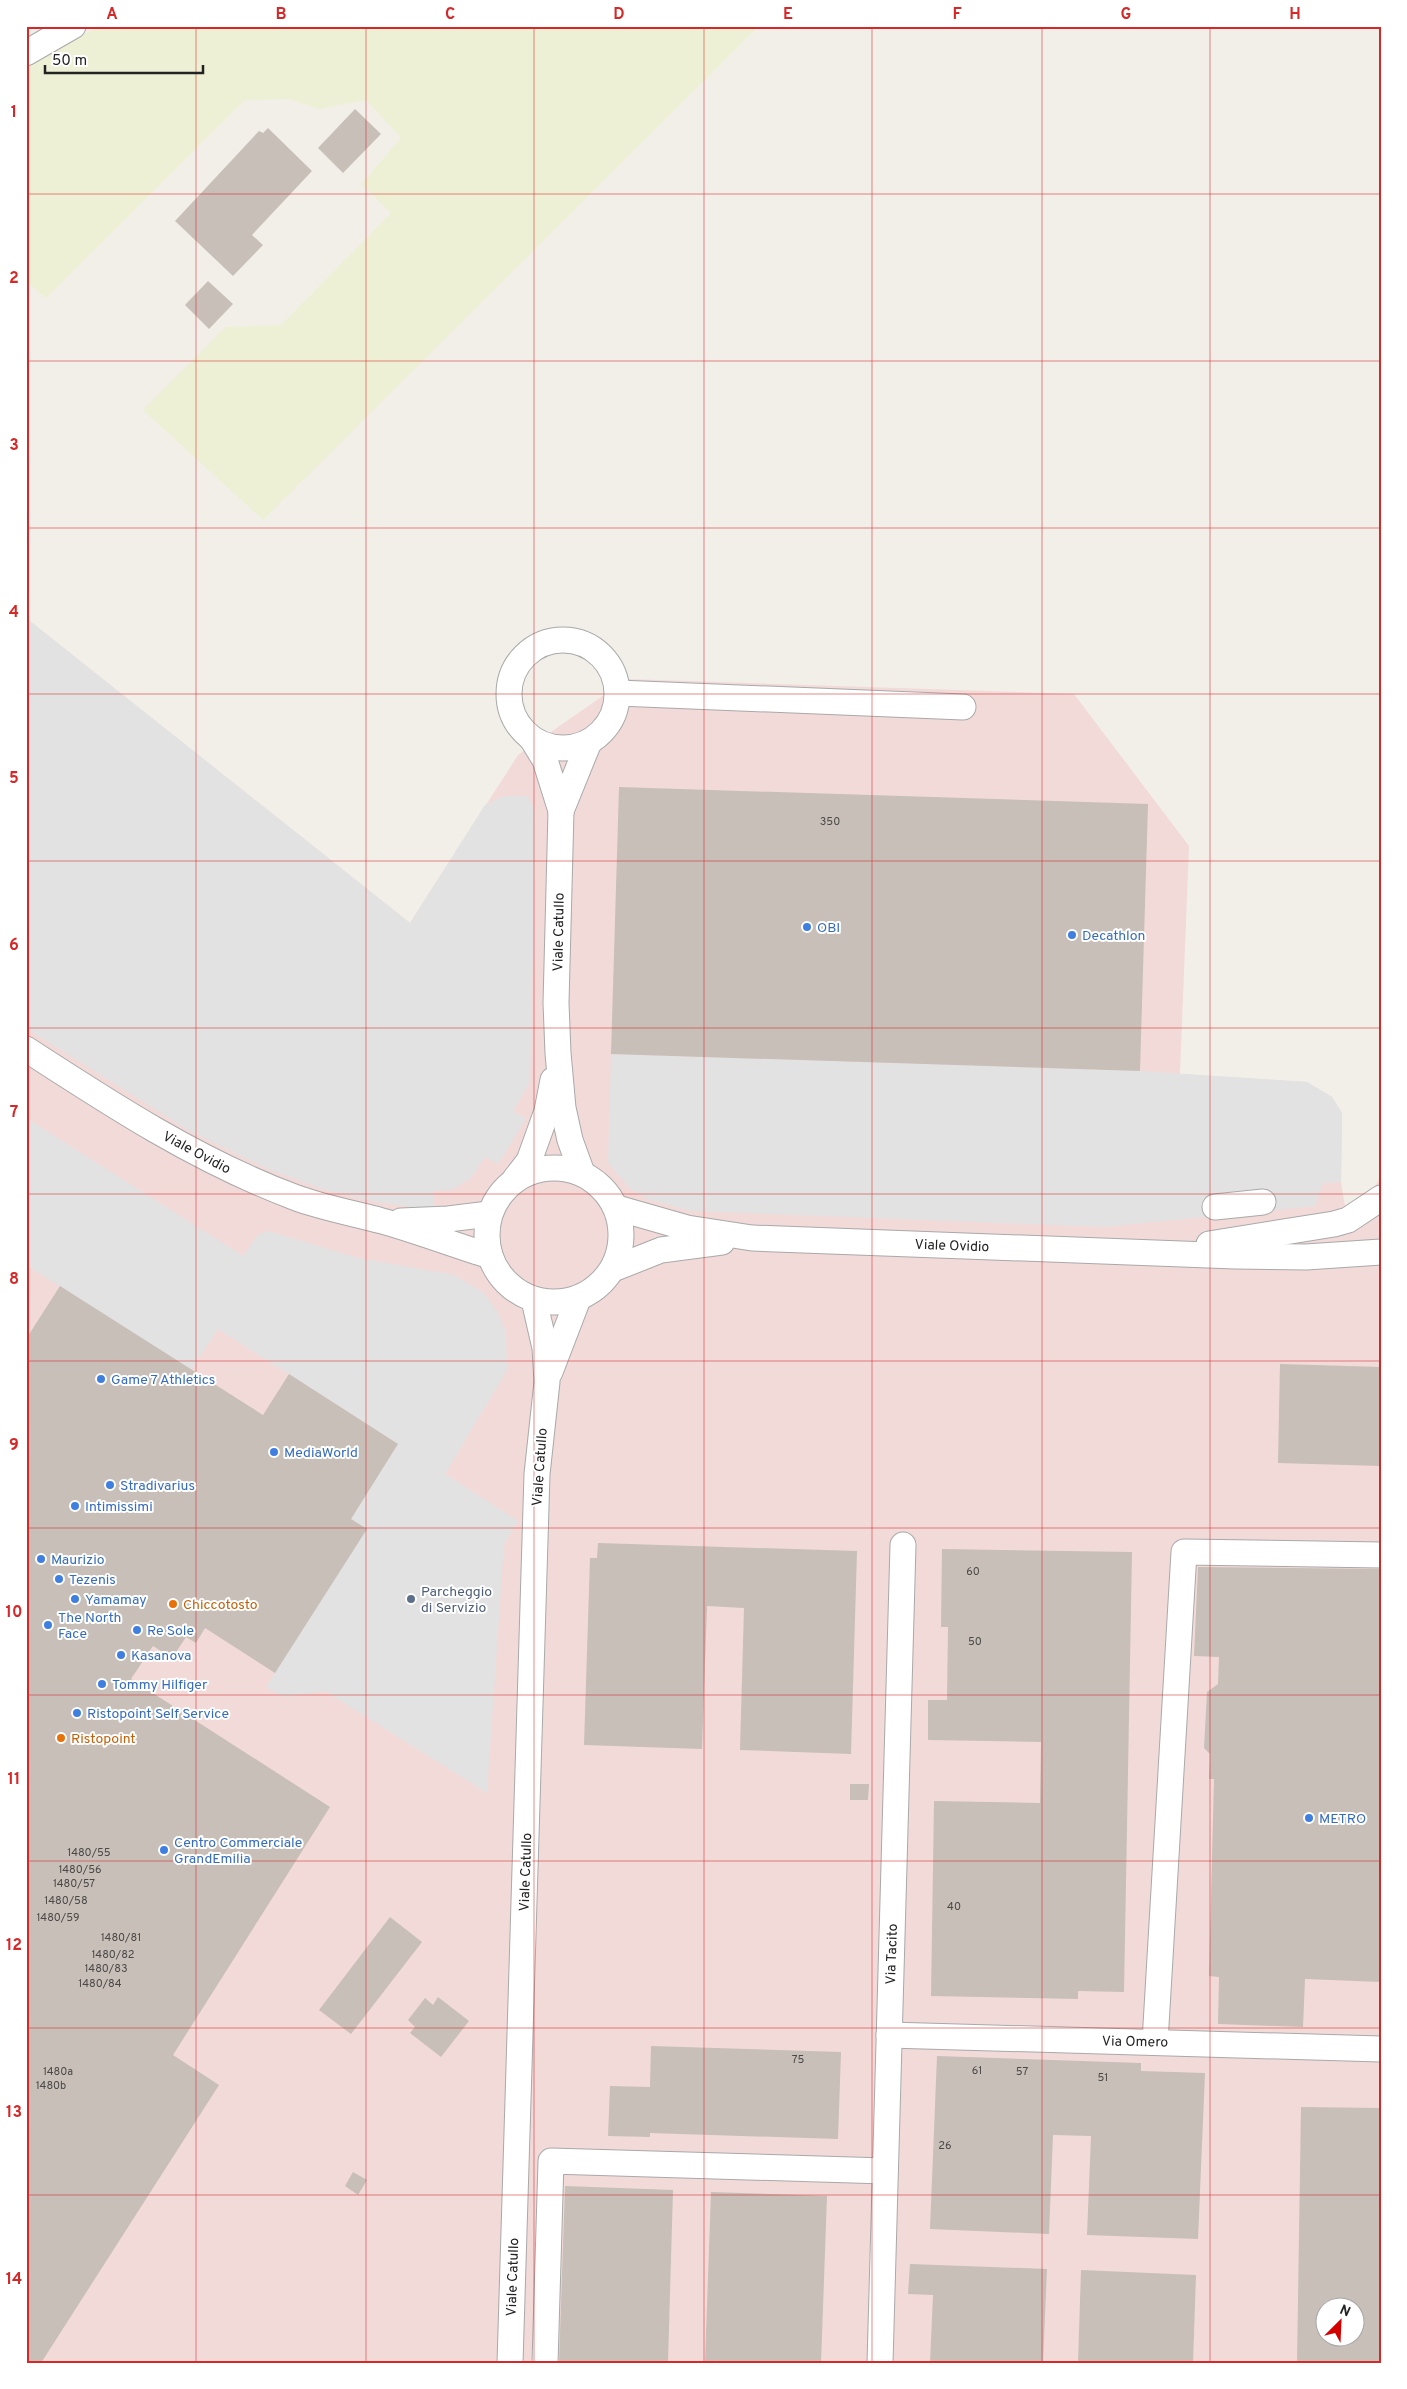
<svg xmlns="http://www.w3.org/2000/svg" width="1407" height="2389" font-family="Overpass,sans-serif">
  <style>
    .commercial { fill: #f2dad9; fill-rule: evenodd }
    .farmland { fill: #eef0d5 }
    .parking { fill: #e2e2e2 }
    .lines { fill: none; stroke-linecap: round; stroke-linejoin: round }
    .stream { stroke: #aad3df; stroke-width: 6 }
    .building { fill: #c7bfb8; fill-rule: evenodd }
    .minor-casing { stroke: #a9a9a9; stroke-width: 27 }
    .minor { stroke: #fff; stroke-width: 25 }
    .grid { fill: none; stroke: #d62828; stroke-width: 1; stroke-opacity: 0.55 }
    .shop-dot { fill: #3f7fe0; stroke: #fff; stroke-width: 2 }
    .service-dot { fill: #5c6f8a; stroke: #fff; stroke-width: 2 }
    .food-dot { fill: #e8710a; stroke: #fff; stroke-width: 2 }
    .labels { text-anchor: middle; stroke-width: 4; stroke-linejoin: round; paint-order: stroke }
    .number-label { font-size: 11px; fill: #4b4948 }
    .shop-label { font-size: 14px; fill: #366cbe; stroke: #fff; text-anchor: start }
    .street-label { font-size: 14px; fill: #222; stroke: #fff }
    .service-label { font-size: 14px; fill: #4e5e75; stroke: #fff; text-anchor: start }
    .food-label { font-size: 14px; fill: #c56008; stroke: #fff; text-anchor: start }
    .neatline { fill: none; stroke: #d62828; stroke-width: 2 }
    .grid-label { font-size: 16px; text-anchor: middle; font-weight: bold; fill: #d62828 }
  </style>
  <rect width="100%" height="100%" fill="#f2efe9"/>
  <path class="commercial" d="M 26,618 L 410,923 L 518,755 L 627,679 L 1074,694 L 1189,846 L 1180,1074 L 1307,1082 L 1332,1097 L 1342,1113 L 1341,1182 L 1346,1212 L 1365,1201 L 1381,1177 L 1381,2363 L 26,2363 ZM 1324,2306 L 1354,2306 L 1354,2336 L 1324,2336 Z"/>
  <polygon class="farmland" points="101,26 759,26 263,520 143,410 226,327 281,325 391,213 361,184 401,138 366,100 319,109 288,99 245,100 46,298 26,282 26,67 54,48"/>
  <g class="parking">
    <polygon points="26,618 410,923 485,805 504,796 527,796 536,811 530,1082 513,1111 526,1119 498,1164 485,1157 471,1178 451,1190 434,1191 433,1210 376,1202 328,1191 268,1169 188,1130 26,1028"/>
    <polygon points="611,1054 1140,1071 1307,1082 1332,1097 1342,1113 1341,1182 1323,1183 1315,1206 1103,1227 691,1211 647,1199 630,1189 608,1163"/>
    <polygon points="26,1118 243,1256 258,1235 268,1231 358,1258 454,1275 484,1293 498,1313 506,1332 507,1370 445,1474 518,1521 504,1544 487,1793 325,1691 283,1697 266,1687 366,1529 351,1519 398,1444 218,1329 191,1370 26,1265"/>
  </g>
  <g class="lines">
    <polyline class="stream" points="26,27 27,26"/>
  </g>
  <g class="building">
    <polygon points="355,109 381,134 343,173 318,148"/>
    <polygon points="268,128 312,171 252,235 263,245 233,276 175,221 259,131 263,133"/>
    <polygon points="208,281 233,304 209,329 185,305"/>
    <polygon points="619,787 1148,804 1140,1071 611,1054"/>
    <polygon points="60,1286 263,1415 289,1374 398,1444 351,1519 367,1529 275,1673 205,1628 196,1643 186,1637 172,1658 153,1646 131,1679 330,1807 173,2055 219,2085 41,2363 26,2363 26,1339"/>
    <polygon points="1280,1364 1381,1367 1381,1466 1278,1463"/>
    <polygon points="598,1543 857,1551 851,1754 740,1750 744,1608 707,1606 702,1749 584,1745 590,1558 597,1558"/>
    <polygon points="942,1549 1132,1552 1124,1992 1078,1991 1078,1999 931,1996 934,1801 1040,1803 1041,1742 928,1740 928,1700 947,1700 948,1627 941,1627"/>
    <polygon points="1198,1567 1381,1569 1381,1982 1305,1979 1303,2027 1218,2024 1219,1977 1209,1976 1214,1779 1209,1779 1210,1754 1204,1748 1207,1692 1218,1684 1219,1657 1194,1656"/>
    <polygon points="850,1784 869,1784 868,1800 850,1800"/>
    <polygon points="390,1917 422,1942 351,2034 319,2010"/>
    <polygon points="438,1997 469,2021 441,2057 410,2033 415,2027 408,2020 425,1998 433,2005"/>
    <polygon points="651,2046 841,2052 838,2139 650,2133 650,2137 608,2136 610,2086 650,2087"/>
    <polygon points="937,2056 1141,2063 1141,2071 1205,2073 1198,2239 1087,2235 1091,2136 1053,2135 1049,2234 930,2229"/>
    <path d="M 1301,2107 L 1381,2108 L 1381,2363 L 1297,2363 ZM 1324,2306 L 1354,2306 L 1354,2336 L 1324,2336 Z"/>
    <polygon points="353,2172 367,2180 358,2195 345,2186"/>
    <polygon points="565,2186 673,2190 668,2363 559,2363"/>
    <polygon points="711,2192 827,2196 821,2363 705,2363"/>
    <polygon points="910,2264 1047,2269 1043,2363 930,2363 933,2295 908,2294"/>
    <polygon points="1081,2270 1196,2275 1193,2363 1078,2363"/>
  </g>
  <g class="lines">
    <g class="minor-casing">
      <g id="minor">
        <polyline points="26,53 73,26"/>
        <circle cx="563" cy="694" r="54"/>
        <polyline points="618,693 963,707"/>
        <polyline points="532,739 545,760 561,811 589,742"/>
        <polyline points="561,811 556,1003 558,1053 563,1108 570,1140 582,1173"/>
        <path d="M 26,1049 C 112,1105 198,1161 294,1197 C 323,1208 353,1213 382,1221 C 418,1231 454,1245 490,1256"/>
        <circle cx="554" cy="1235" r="67"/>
        <polyline points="515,1179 529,1161 547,1111 553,1080"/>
        <polyline points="1215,1207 1263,1202"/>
        <polyline points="617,1208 687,1228 752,1238 1235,1256 1306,1257 1381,1252"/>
        <polyline points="401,1221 448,1219 489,1214"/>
        <polyline points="1209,1244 1334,1224 1348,1220 1381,1198"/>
        <polyline points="613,1269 661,1250 722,1242"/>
        <polyline points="550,1372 578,1299"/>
        <polyline points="889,2035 1381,2049"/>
        <polyline points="1155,2042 1184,1552 1381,1555"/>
        <polyline points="510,2363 537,1474 547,1382 545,1348 534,1300"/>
        <polyline points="545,2363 551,2161 885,2171"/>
        <polyline points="880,2363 903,1545"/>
      </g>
    </g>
    <use href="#minor" class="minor"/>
  </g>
  <path class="grid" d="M 196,26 L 196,2363M 366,26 L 366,2363M 534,26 L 534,2363M 704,26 L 704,2363M 872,26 L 872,2363M 1042,26 L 1042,2363M 1210,26 L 1210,2363M 26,194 L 1381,194M 26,361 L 1381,361M 26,528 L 1381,528M 26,694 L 1381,694M 26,861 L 1381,861M 26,1028 L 1381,1028M 26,1194 L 1381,1194M 26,1361 L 1381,1361M 26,1528 L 1381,1528M 26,1695 L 1381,1695M 26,1861 L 1381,1861M 26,2028 L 1381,2028M 26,2195 L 1381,2195"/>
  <g class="shop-dot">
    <circle cx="807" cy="927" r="5"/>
    <circle cx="1072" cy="935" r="5"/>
    <circle cx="101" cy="1379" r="5"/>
    <circle cx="274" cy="1452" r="5"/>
    <circle cx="110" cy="1485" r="5"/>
    <circle cx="75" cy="1506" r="5"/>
    <circle cx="41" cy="1559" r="5"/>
    <circle cx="59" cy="1579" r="5"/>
    <circle cx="75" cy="1599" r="5"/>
    <circle cx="48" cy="1625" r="5"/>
    <circle cx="137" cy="1630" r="5"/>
    <circle cx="121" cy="1655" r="5"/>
    <circle cx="102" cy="1684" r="5"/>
    <circle cx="77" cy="1713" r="5"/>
    <circle cx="1309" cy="1818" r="5"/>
    <circle cx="164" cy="1850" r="5"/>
  </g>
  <circle class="service-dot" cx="411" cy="1599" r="5"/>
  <g class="food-dot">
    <circle cx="173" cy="1604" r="5"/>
    <circle cx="61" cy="1738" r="5"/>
  </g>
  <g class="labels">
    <g class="number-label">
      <text x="830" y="825">350</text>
      <text x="973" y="1575">60</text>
      <text x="975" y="1645">50</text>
      <text x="89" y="1856">1480/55</text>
      <text x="80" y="1873">1480/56</text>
      <text x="74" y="1887">1480/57</text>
      <text x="66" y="1904">1480/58</text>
      <text x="954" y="1910">40</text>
      <text x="58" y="1921">1480/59</text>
      <text x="121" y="1941">1480/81</text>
      <text x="113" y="1958">1480/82</text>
      <text x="106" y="1972">1480/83</text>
      <text x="100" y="1987">1480/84</text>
      <text x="798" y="2063">75</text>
      <text x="977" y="2074">61</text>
      <text x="58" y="2075">1480a</text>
      <text x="1022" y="2075">57</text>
      <text x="1103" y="2081">51</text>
      <text x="51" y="2089">1480b</text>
      <text x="945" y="2149">26</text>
    </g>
    <g class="shop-label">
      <text x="817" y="932">OBI</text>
      <text x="1082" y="940">Decathlon</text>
      <text x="111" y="1384">Game 7 Athletics</text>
      <text x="284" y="1457">MediaWorld</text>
      <text x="120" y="1490">Stradivarius</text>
      <text x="85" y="1511">Intimissimi</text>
      <text x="51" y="1564">Maurizio</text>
      <text x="69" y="1584">Tezenis</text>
      <text x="85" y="1604">Yamamay</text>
      <text x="58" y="1622">The North<tspan x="58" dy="16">Face</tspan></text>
      <text x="147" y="1635">Re Sole</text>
      <text x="131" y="1660">Kasanova</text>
      <text x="112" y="1689">Tommy Hilfiger</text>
      <text x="87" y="1718">Ristopoint Self Service</text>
      <text x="1319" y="1823">METRO</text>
      <text x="174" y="1847">Centro Commerciale<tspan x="174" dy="16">GrandEmilia</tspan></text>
    </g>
    <g class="street-label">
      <text transform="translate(558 932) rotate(-89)" y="5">Viale Catullo</text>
      <text transform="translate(197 1152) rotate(28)" y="5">Viale Ovidio</text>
      <text transform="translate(952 1245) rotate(2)" y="5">Viale Ovidio</text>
      <text transform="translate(539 1467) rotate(-86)" y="5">Viale Catullo</text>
      <text transform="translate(525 1872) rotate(-88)" y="5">Viale Catullo</text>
      <text transform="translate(891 1954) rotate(-88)" y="5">Via Tacito</text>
      <text transform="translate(1135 2041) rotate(1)" y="5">Via Omero</text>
      <text transform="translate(512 2277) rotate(-88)" y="5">Viale Catullo</text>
    </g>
    <g class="service-label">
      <text x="421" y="1596">Parcheggio<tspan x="421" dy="16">di Servizio</tspan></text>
    </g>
    <g class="food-label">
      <text x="183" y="1609">Chiccotosto</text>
      <text x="71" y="1743">Ristopoint</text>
    </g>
  </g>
  <rect width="1407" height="2389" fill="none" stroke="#ffffff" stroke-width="55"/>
  <g transform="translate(1340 2322) rotate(24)"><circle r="24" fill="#ffffff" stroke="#a7a7a7"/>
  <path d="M0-4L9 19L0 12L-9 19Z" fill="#d40000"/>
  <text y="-8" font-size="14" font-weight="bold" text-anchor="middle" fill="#222222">N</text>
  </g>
  <path d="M45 65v8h158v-8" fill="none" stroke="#222222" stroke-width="2.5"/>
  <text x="52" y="65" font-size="15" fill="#222222" stroke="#ffffff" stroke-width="4" paint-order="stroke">50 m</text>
  <rect x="28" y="28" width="1352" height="2334" class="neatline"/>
  <g class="grid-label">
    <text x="112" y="19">A</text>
    <text x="281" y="19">B</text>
    <text x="450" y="19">C</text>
    <text x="619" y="19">D</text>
    <text x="788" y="19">E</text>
    <text x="957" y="19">F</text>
    <text x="1126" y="19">G</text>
    <text x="1295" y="19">H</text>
    <text x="14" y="117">1</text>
    <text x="14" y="283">2</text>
    <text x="14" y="450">3</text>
    <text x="14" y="617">4</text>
    <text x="14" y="783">5</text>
    <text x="14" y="950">6</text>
    <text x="14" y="1117">7</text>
    <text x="14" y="1284">8</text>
    <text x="14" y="1450">9</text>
    <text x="14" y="1617">10</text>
    <text x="14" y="1784">11</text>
    <text x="14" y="1950">12</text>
    <text x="14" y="2117">13</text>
    <text x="14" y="2284">14</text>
  </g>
</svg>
